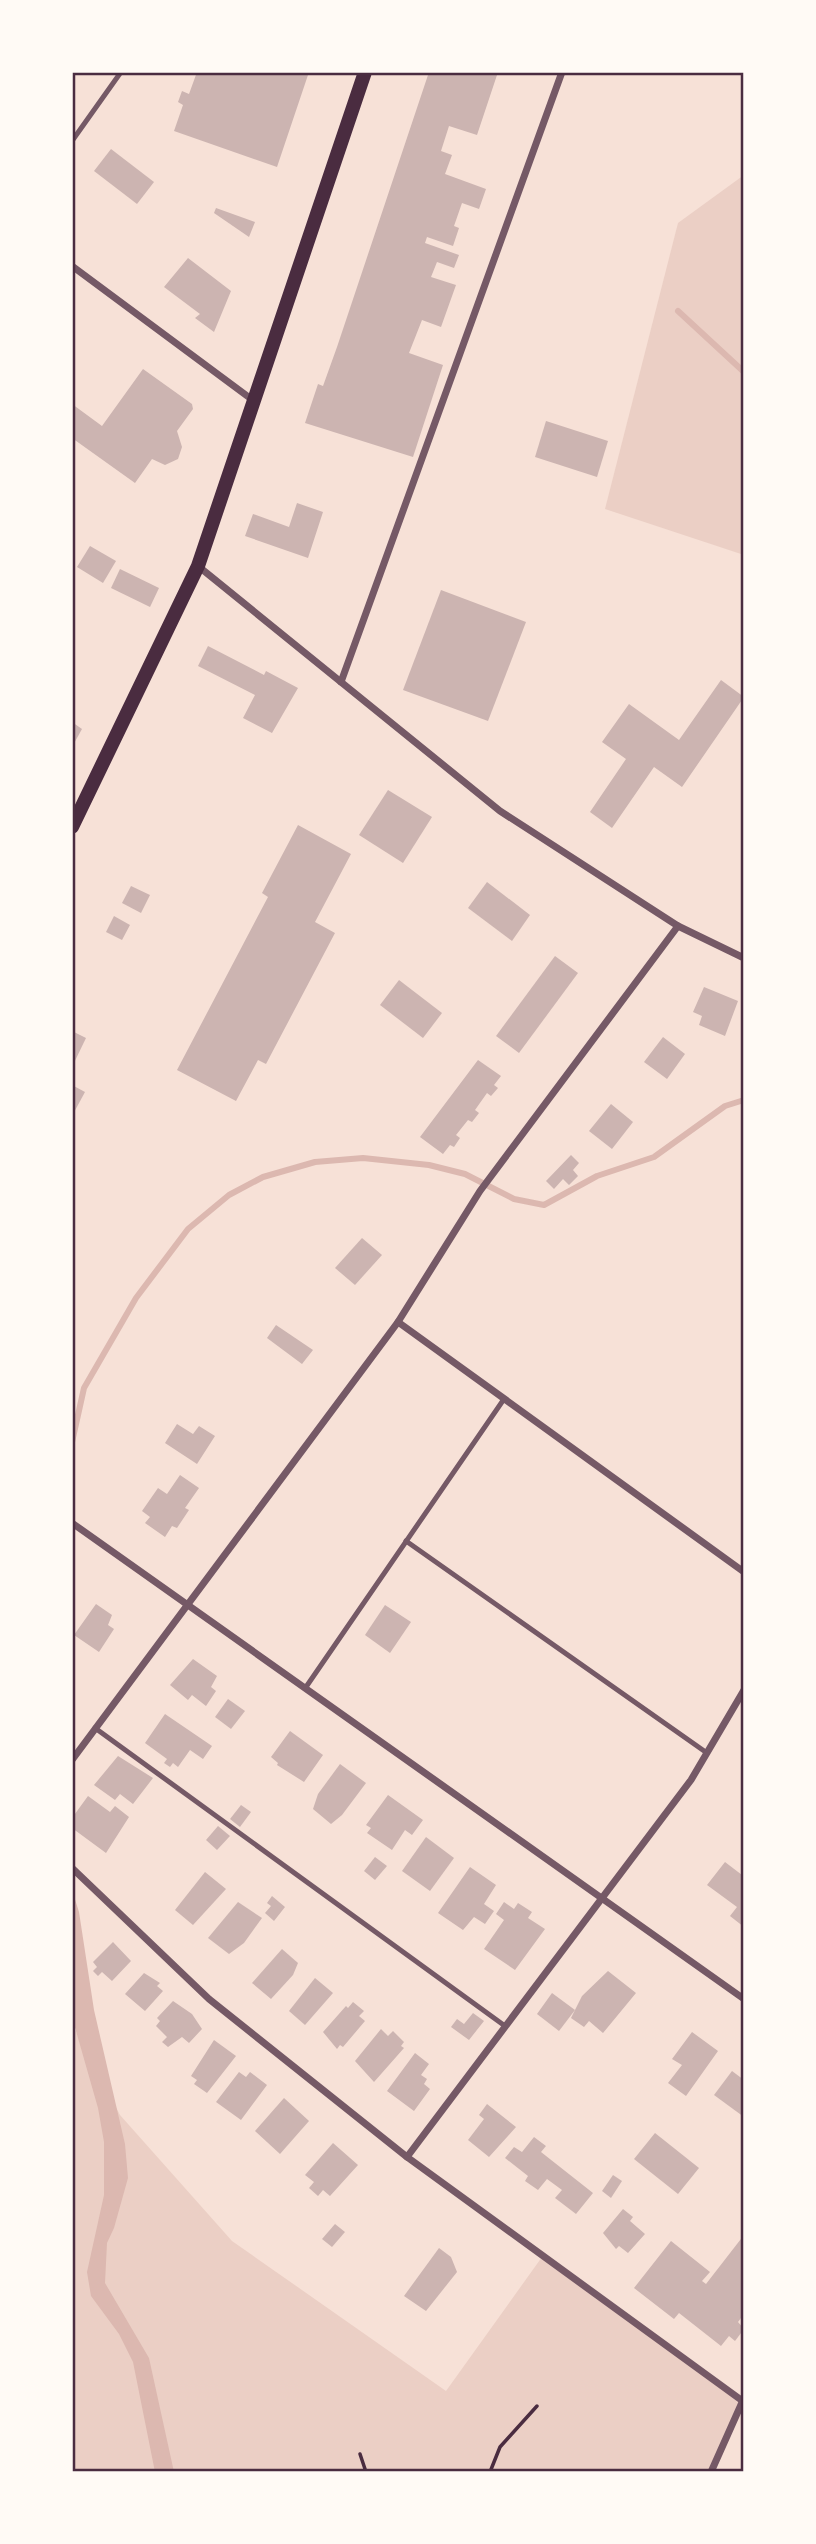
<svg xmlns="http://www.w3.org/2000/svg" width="816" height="2544" font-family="Rubik,sans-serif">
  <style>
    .green { fill: #ebcfc5 }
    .water { fill: #dcb8b0 }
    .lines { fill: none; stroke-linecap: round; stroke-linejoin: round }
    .stream { stroke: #dcb8b0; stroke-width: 6 }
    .building { fill: #ccb4b1 }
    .path { stroke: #4a2c40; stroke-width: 3.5 }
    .service { stroke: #755966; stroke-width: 5 }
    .minor { stroke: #755966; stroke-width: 7 }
    .secondary { stroke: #4a2c40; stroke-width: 14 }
    .neatline { fill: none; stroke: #4a2c40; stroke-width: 2.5 }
  </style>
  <rect width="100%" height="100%" fill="#f7e1d7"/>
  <g class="green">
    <polygon points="744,175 744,555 605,509 678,223"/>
    <polygon points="73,2026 120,2115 232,2241 446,2391 542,2257 742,2400 711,2472 72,2472"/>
  </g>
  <polygon class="water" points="72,1890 79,1912 94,2010 125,2144 128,2178 114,2228 107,2243 105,2283 149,2358 174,2472 155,2472 133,2362 119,2334 91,2296 87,2272 104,2195 104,2142 98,2108 72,2017"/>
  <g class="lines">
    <g class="stream">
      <polyline points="678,311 744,372"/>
      <polyline points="72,1442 84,1388 136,1298 188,1229 229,1195 263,1177 315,1162 363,1158 429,1165 465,1174 514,1199 544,1205 597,1176 654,1157 725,1106 744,1100"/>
    </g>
  </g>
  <g class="building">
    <polygon points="197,72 309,72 277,167 174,131 183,105 178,102 182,91 189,94"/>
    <polygon points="429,72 498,72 477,135 449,126 441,151 452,155 445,174 486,189 479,209 462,203 454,226 459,228 453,246 427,237 425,243 459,255 454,268 437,262 431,277 456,285 441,327 422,320 409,353 443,365 413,457 305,423 318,384 323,386 337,347"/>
    <polygon points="111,149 154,182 137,204 94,171"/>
    <polygon points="216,208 255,222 249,237 214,213"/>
    <polygon points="188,258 231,291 214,332 195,318 200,314 164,287"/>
    <polygon points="143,369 192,404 193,409 177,431 182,447 178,459 165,465 152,459 135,483 72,438 72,404 102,426"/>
    <polygon points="546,421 608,441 597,477 535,457"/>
    <polygon points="297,503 323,512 308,558 245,536 253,514 289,527"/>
    <polygon points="90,546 116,561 103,583 77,567"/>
    <polygon points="120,569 159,588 150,607 111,588"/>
    <polygon points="441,590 526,622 488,721 403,690"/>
    <polygon points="208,646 264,675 266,671 298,688 272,733 243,718 255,695 198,666"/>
    <polygon points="721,680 744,697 682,787 654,767 612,828 590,812 626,759 602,742 629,704 679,740"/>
    <polygon points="72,722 82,729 72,747"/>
    <polygon points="388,790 432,817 403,863 359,835"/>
    <polygon points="298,825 351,854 315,922 335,933 266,1064 258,1060 236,1101 177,1070 268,897 262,893"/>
    <polygon points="487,882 530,915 512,941 468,908"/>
    <polygon points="131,886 150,895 141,913 122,903"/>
    <polygon points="114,916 130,925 122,940 106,932"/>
    <polygon points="555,956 578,973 519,1053 496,1036"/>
    <polygon points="399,980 442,1013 423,1038 380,1005"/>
    <polygon points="704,987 738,1001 725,1036 699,1025 702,1016 693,1012"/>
    <polygon points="72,1031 86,1038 72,1067"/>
    <polygon points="663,1037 685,1054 667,1079 644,1062"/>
    <polygon points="478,1060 501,1076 494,1085 498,1088 491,1096 487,1093 475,1110 479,1113 472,1122 468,1120 456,1135 460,1138 454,1147 450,1145 443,1154 420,1137"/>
    <polygon points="72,1085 85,1092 72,1116"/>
    <polygon points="611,1104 633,1122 612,1149 589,1131"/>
    <polygon points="571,1155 579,1163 573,1170 578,1176 569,1185 563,1179 554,1189 546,1181"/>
    <polygon points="362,1238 382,1255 355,1285 335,1268"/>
    <polygon points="276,1325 313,1350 302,1364 267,1338"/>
    <polygon points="177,1424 193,1434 199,1426 215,1436 197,1464 165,1443"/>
    <polygon points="180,1475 199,1488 185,1508 189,1510 177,1528 172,1526 165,1537 145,1523 150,1517 142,1511 158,1488 167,1494"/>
    <polygon points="96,1604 112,1615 108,1625 114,1629 99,1652 74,1635"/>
    <polygon points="385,1605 411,1622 390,1653 365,1635"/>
    <polygon points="193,1659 217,1676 211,1687 216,1691 206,1706 192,1695 188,1700 170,1685"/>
    <polygon points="228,1699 245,1711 231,1729 215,1717"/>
    <polygon points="165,1714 212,1746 203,1759 190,1750 178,1767 173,1763 170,1767 164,1763 167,1759 145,1743"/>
    <polygon points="290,1731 323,1755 304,1782 277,1765 278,1763 271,1757"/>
    <polygon points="118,1756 153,1778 133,1804 120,1794 115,1800 94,1785"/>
    <polygon points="340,1764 366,1783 342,1815 331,1824 313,1809 318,1794"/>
    <polygon points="388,1795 423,1820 412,1835 405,1830 392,1850 367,1833 371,1828 366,1825"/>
    <polygon points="88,1796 110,1812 115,1806 129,1817 106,1853 72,1828 72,1818"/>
    <polygon points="241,1805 251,1812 240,1827 230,1819"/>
    <polygon points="218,1826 230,1836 217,1850 206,1840"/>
    <polygon points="426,1837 454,1858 430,1891 402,1871"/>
    <polygon points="375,1857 387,1866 375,1880 364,1871"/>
    <polygon points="725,1862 742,1875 744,1872 744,1927 730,1916 737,1907 707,1885"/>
    <polygon points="470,1867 496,1885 484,1904 494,1911 485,1924 474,1917 463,1930 438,1913"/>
    <polygon points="205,1872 226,1889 193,1925 175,1910"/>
    <polygon points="272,1896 285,1907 274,1921 265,1913 271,1906 267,1903"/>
    <polygon points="238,1902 262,1918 244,1943 229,1954 208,1938"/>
    <polygon points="504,1902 514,1909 518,1903 532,1912 528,1918 545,1929 515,1970 484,1949 504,1920 496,1914"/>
    <polygon points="113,1942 131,1961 112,1981 102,1972 98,1976 93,1971 97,1967 93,1962"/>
    <polygon points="282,1949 298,1963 293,1975 271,1999 252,1983"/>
    <polygon points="608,1971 636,1993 603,2033 589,2021 584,2027 571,2018 582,1996"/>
    <polygon points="144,1973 160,1983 157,1986 163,1991 145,2011 125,1994"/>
    <polygon points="315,1978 333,1993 305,2025 289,2011"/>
    <polygon points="552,1993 575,2010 559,2031 537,2014"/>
    <polygon points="173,2001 192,2014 202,2029 189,2043 182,2037 168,2047 162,2042 167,2037 156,2026 160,2021 157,2018"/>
    <polygon points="353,2002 364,2011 359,2016 365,2021 343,2047 340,2045 337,2049 323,2032 346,2006 348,2008"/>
    <polygon points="473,2013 484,2021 469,2040 451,2027 457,2019 464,2024"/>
    <polygon points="381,2029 388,2036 393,2031 404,2042 401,2046 404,2048 374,2082 355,2061"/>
    <polygon points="692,2032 718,2051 686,2096 668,2083 682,2065 672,2059"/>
    <polygon points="214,2040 236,2056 207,2093 194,2084 197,2080 191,2076"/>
    <polygon points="415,2053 429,2064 421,2075 427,2079 424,2084 430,2089 414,2111 387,2091"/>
    <polygon points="732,2071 744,2080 744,2117 714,2095"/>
    <polygon points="239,2072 246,2077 250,2072 267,2085 241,2120 216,2102"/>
    <polygon points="284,2098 309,2121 280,2154 255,2131"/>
    <polygon points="487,2104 516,2127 489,2157 468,2140 484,2119 479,2115"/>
    <polygon points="655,2133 699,2168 678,2194 634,2159"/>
    <polygon points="534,2137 546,2146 541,2152 593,2193 576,2214 555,2198 562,2190 547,2179 538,2190 525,2181 528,2176 505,2158 514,2147 522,2152"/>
    <polygon points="333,2143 358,2165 330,2196 323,2190 318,2196 309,2188 314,2182 305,2175"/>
    <polygon points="613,2175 622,2181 611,2198 602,2191"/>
    <polygon points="623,2209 633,2217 630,2221 645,2234 628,2253 619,2246 616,2249 603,2233"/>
    <polygon points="335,2224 345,2232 332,2247 322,2239"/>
    <polygon points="744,2235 744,2314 738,2322 744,2329 735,2341 729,2336 721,2346 679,2313 674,2319 634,2288 671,2241 710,2272 702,2281 706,2284"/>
    <polygon points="439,2248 451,2257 457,2272 426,2311 404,2296"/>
  </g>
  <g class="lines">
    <g class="path">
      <polyline points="360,2454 366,2472"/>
      <polyline points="490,2472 500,2447 537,2406"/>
    </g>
    <g class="service">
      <polyline points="72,141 121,72"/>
      <polyline points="406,1541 707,1753"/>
      <polyline points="306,1687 504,1399"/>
      <polyline points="95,1728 505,2026"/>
    </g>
    <g class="minor">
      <polyline points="72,266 254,401"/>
      <polyline points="198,566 500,811 678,926 744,958"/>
      <polyline points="341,682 562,72"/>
      <polyline points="398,1322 744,1572"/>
      <polyline points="72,1523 744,1999"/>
      <polyline points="72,1760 398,1322 480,1191 678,926"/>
      <polyline points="72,1868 209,1999 407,2157 744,2402"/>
      <polyline points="407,2157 691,1780 744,1690"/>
      <polyline points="711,2472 744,2398"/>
    </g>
    <polyline class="secondary" points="72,827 198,566 365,72"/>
  </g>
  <rect width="816" height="2544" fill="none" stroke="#fffaf5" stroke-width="147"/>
  <rect x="74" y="74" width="668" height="2396" class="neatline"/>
</svg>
